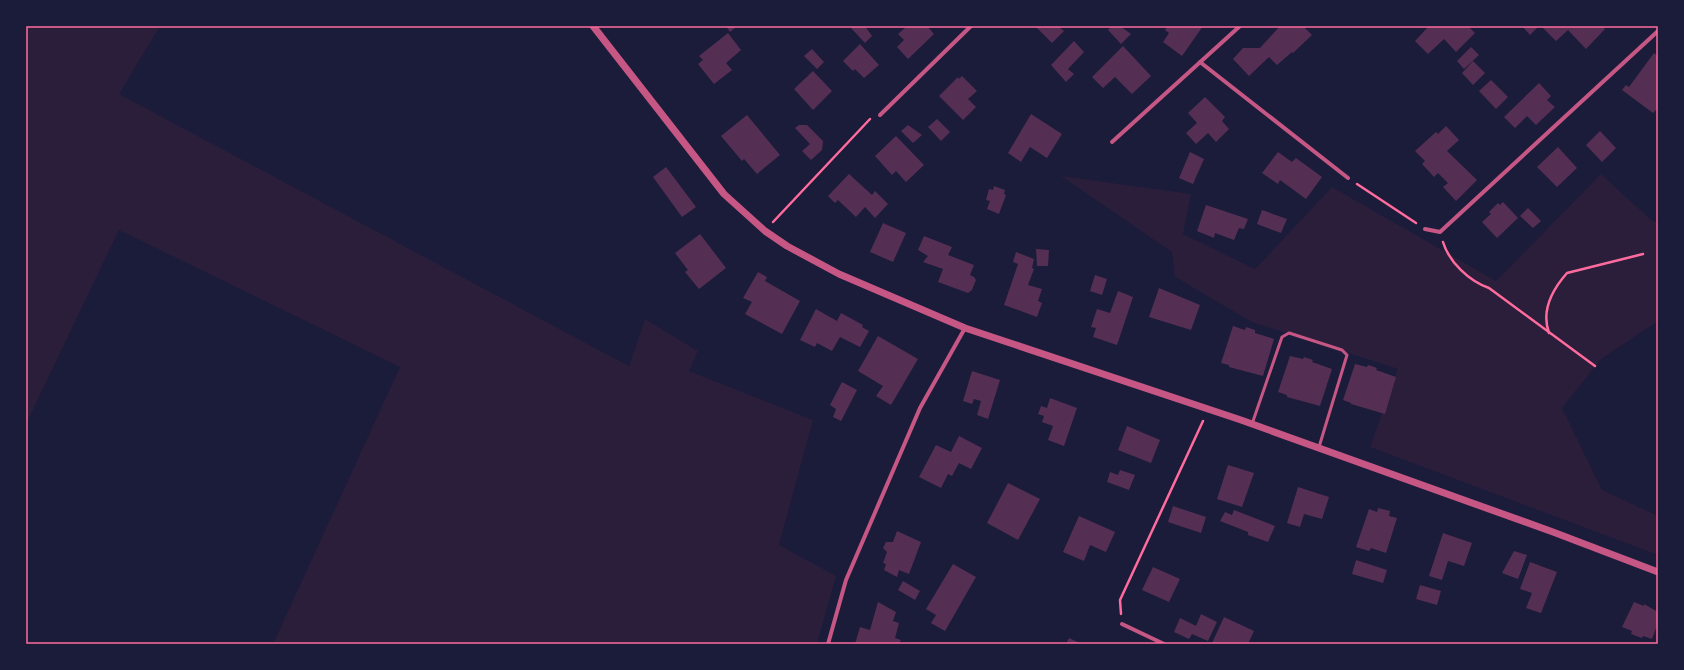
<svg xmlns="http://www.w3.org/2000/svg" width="1684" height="670" font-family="Inter,sans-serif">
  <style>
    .green { fill: #2a1e3b }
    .building { fill: #542f53 }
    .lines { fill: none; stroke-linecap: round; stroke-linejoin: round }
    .path { stroke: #ff6b9d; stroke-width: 2.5 }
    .service { stroke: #c65784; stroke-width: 3 }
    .minor { stroke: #c65784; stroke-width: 4 }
    .tertiary { stroke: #c65784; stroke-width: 7 }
    .neatline { fill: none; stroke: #ff6b9d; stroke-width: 1.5 }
  </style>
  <rect width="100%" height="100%" fill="#1b1b3a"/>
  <g class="green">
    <polygon points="26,26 160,26 119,94 629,366 645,319 698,351 689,371 813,420 779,545 836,576 817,644 273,644 400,367 119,230 26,424"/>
    <polygon points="1601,174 1651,220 1658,223 1658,321 1601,359 1562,408 1602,490 1658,516 1658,555 1370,447 1398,369 1252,322 1175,277 1172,252 1061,176 1191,194 1183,234 1255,269 1332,187 1496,281"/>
  </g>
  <g class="building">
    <polygon points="726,26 737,26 730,32"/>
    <polygon points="853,26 865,26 872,36 865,43 851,28"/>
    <polygon points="907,26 927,26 934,34 908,59 897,47 904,40 898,34"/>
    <polygon points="1035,26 1058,26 1064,31 1052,43"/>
    <polygon points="1112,26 1120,26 1131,34 1121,44 1108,30"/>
    <polygon points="1168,26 1203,26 1182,56 1163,42 1169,33 1165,30"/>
    <polygon points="1280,26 1303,26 1312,35 1293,53 1292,52 1277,65 1269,57 1249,76 1233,59 1243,48 1260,48"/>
    <polygon points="1429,26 1468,26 1475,33 1456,52 1444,39 1428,54 1415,41"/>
    <polygon points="1522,26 1539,26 1530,35"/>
    <polygon points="1546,26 1602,26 1605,29 1586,49 1568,30 1556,41 1543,28"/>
    <polygon points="728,33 741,50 726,63 732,70 714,84 698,64 703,60 699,56"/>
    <polygon points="1074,41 1084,52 1068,69 1074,74 1066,82 1051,65"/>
    <polygon points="860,44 879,65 864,78 855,69 853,71 843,61"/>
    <polygon points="1123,46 1151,76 1132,94 1115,77 1103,88 1092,77"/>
    <polygon points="1471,47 1479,55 1464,69 1457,61"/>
    <polygon points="812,49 824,62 817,69 804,56"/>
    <polygon points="1654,53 1658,56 1658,108 1653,113 1622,90 1626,85 1629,87"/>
    <polygon points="1473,61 1485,73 1473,85 1462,73"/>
    <polygon points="813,71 832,91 813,110 794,89"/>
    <polygon points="962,76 977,91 968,99 976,107 963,120 939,96 958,77 959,79"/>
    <polygon points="1491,80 1508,97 1496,109 1479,91"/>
    <polygon points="1539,83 1551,96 1547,100 1555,107 1536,125 1527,116 1515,128 1504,117"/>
    <polygon points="1205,97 1225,117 1222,121 1229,129 1216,142 1208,133 1196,144 1186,133 1197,123 1188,113"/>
    <polygon points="1031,114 1062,134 1047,158 1030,147 1021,162 1008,153"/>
    <polygon points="747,115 780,155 757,174 744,159 742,161 721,136"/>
    <polygon points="937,119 950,132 941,141 928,127"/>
    <polygon points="799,125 807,125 823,141 822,150 811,160 802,151 810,144 795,128"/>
    <polygon points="908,125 922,135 913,143 901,131"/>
    <polygon points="1446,126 1459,140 1447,151 1477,180 1456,201 1443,187 1448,183 1438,173 1434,177 1422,164 1425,161 1415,151 1436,132 1438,134"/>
    <polygon points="1600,131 1616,148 1602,162 1586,145"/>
    <polygon points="896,136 924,165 906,182 896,171 892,175 875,156"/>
    <polygon points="1558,147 1577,168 1557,187 1537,167"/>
    <polygon points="1190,152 1204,159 1193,184 1179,178"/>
    <polygon points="1278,152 1292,162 1296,158 1322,177 1306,199 1280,180 1278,184 1262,173"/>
    <polygon points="666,167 696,207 682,217 653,177"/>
    <polygon points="849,174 872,195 875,191 888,204 875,218 865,207 856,217 838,200 835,203 828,196"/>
    <polygon points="994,186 1005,190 1004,194 1006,195 999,214 987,209 990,201 986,200 989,189 993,190"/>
    <polygon points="1503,202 1518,218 1497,238 1482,222 1491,214 1489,212 1498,203 1500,205"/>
    <polygon points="1206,205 1248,219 1244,229 1239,228 1234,240 1215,233 1214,238 1197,231"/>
    <polygon points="1528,208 1541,221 1533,228 1520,216"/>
    <polygon points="1262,210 1287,219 1281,233 1257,224"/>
    <polygon points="883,223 906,233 893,262 870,252"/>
    <polygon points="700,234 726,268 699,289 685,272 688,270 675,253"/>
    <polygon points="924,236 952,247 948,255 974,265 970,275 974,277 976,280 972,290 968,293 938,282 943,269 923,262 928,256 918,250"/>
    <polygon points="1036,249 1049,250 1048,266 1037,266"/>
    <polygon points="1016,252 1034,259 1032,268 1034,269 1028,285 1042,289 1038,301 1042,303 1037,317 1004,305 1018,264 1013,262"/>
    <polygon points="758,272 767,277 765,281 800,301 782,334 745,314 752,302 743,298"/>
    <polygon points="1095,275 1107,279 1102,295 1090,291"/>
    <polygon points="1159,288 1200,305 1191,330 1149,317"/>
    <polygon points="1118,291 1133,297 1117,345 1093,337 1096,328 1091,327 1097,309 1110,313"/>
    <polygon points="816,309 837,321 841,313 863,325 862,327 869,331 860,347 840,337 832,351 817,343 815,347 800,340"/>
    <polygon points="1233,326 1245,330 1246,327 1255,330 1255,333 1274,339 1263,376 1229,367 1229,365 1221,363"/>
    <polygon points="878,336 918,359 891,405 876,396 883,386 858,371"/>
    <polygon points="1290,356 1303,359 1304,357 1313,360 1312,362 1332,369 1320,406 1287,397 1287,395 1278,392"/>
    <polygon points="1355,364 1367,367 1368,365 1377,368 1376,370 1396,377 1385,414 1351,404 1351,403 1343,400"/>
    <polygon points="972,371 1000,380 988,419 977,415 981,401 974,399 972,404 963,401"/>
    <polygon points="842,382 857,390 841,421 833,417 836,409 830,405"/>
    <polygon points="1050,398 1077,408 1064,446 1048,440 1053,426 1042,422 1044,416 1038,414 1041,406 1047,408"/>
    <polygon points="1127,426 1160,440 1151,463 1118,450"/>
    <polygon points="959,436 982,448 971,469 959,463 952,476 948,474 941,488 919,477 936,445 951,452"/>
    <polygon points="1228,465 1254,473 1242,507 1217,499"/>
    <polygon points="1120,470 1135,475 1129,490 1107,482 1110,472 1118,475"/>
    <polygon points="1008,483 1040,499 1018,540 987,523"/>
    <polygon points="1298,487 1329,497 1322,519 1304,514 1300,527 1287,523"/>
    <polygon points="1173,506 1206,517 1201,533 1168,522"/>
    <polygon points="1378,508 1390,511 1389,516 1397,518 1386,553 1371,548 1369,551 1356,547 1369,509 1377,512"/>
    <polygon points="1234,510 1275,526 1268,542 1248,535 1248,532 1220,521 1225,512 1232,515"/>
    <polygon points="1079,516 1115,532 1106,552 1090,545 1084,561 1063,552"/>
    <polygon points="897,531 921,542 909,574 899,570 897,577 884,570 886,564 883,563 887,552 883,548 886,542 893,542"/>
    <polygon points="1443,533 1472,543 1464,566 1448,561 1442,580 1429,576"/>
    <polygon points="1514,551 1527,555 1518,579 1502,573"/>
    <polygon points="1356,560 1387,570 1383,583 1352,574"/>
    <polygon points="1530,562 1557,572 1541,613 1526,608 1532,593 1520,589"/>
    <polygon points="953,564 976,577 945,631 931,623 936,615 926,609"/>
    <polygon points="1153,567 1180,579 1169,602 1142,590"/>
    <polygon points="903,581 920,591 915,600 898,590"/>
    <polygon points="1420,585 1441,591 1437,605 1416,599"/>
    <polygon points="878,602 896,612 893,621 899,623 895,638 901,640 899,644 855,644 860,627 870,630"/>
    <polygon points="1634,602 1644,606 1644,604 1658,612 1658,623 1652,639 1643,636 1642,638 1631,634 1632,631 1622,627"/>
    <polygon points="1201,614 1217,622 1208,641 1192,634 1189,639 1174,632 1180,618 1196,626"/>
    <polygon points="1224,617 1254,631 1248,644 1212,643"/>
    <polygon points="1069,638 1082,644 1066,644"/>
  </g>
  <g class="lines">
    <g class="path">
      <polyline points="1357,184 1416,223"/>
      <polyline points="773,222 870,119"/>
      <path d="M 1443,242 C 1449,262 1469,281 1489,288 L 1595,366"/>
      <path d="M 1549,333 C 1541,311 1552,290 1567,273 L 1643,254"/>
      <polyline points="1121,614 1120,600 1203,421"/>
    </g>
    <polyline class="service" points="1252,424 1282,337 1289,333 1342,350 1347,355 1319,447"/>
    <g class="minor">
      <polyline points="1200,62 1348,178"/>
      <polyline points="880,115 971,26"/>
      <polyline points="1112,142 1240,26"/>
      <polyline points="1425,229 1440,232 1658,31"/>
      <polyline points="1122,624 1164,644"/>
      <polyline points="828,644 846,580 920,408 965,328"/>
    </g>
    <polyline class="tertiary" points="593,26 724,194 765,231 787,246 839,274 965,328 1241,420 1553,532 1658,572"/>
  </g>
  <rect width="1684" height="670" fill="none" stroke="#1b1b3a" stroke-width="54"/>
  <rect x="27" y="27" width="1630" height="616" class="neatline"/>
</svg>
